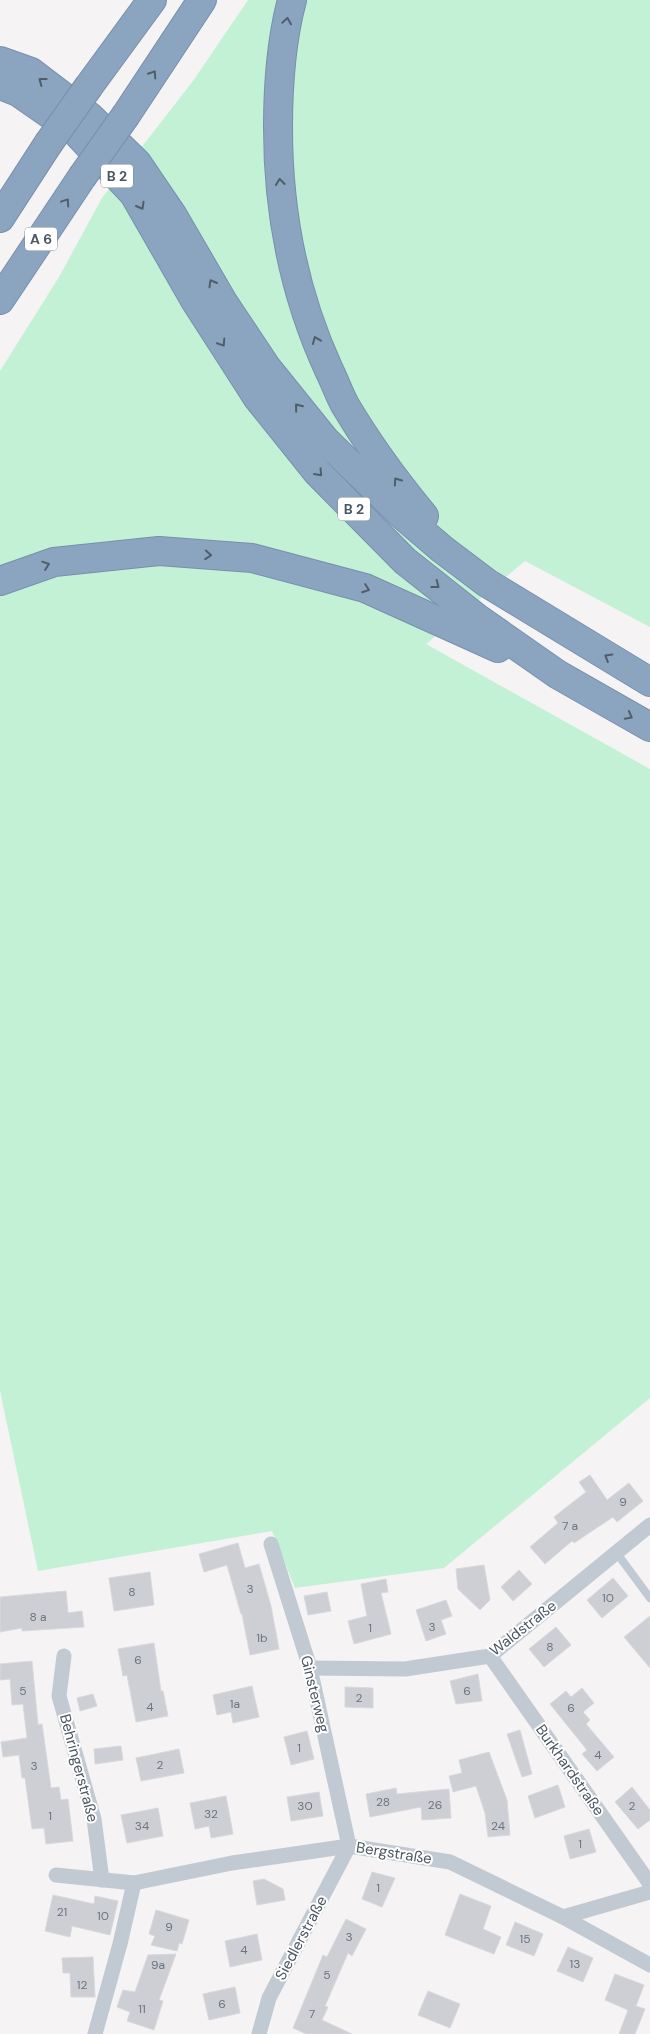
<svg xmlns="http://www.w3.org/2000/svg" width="650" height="2034" font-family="'DM Sans',sans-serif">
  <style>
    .green { fill: #c3f1d5 }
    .building { fill: #cdcfd5; stroke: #d7d9de }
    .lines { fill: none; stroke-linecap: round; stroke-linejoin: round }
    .highway-casing { stroke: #7690ad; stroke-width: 30 }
    .lane { stroke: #c1cad2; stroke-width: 8 }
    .street { stroke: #c1cad2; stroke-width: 15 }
    .highway { stroke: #8ba5c1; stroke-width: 28 }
    .highway-bridge-casing { stroke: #7690ad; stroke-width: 30; stroke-linecap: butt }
    .highway-bridge { stroke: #8ba5c1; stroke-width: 28 }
    .oneway { stroke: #505e6b }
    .labels { text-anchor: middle; stroke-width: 4; stroke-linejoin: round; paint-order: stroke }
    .number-label { font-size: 12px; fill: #6b747e }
    .shield { fill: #fff; stroke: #808990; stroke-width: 1 }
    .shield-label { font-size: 14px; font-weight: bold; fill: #4a5661 }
    .street-label { font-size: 15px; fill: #4a5661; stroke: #fff }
  </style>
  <rect width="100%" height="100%" fill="#f5f3f3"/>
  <polygon class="green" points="248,0 650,0 650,627 525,561 426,644 650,769 650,1398 444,1568 295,1588 272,1531 38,1571 0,1391 0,371 59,277 102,198 193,81"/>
  <g class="building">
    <polygon points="590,1475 607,1500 629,1483 643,1501 617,1522 613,1517 574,1543 572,1541 545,1564 530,1547 558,1523 554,1517 586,1492 579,1482"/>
    <polygon points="238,1543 245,1568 259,1564 271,1606 279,1649 250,1655 242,1614 241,1614 227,1565 204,1572 199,1554"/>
    <polygon points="484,1565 490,1600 480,1610 458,1589 456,1569"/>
    <polygon points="519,1570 532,1584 513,1601 501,1587"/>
    <polygon points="150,1572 154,1605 114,1611 109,1578"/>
    <polygon points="613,1578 628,1596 602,1618 587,1600"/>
    <polygon points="386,1579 388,1592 381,1593 391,1634 354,1644 348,1621 367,1616 361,1584"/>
    <polygon points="66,1591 68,1613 82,1611 84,1627 22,1631 22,1628 0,1632 0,1597"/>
    <polygon points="327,1592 331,1611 308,1615 304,1596"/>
    <polygon points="446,1600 452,1616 441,1620 446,1634 426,1641 416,1610"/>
    <polygon points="650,1616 650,1668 624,1637"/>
    <polygon points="556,1627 571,1645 544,1667 529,1649"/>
    <polygon points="154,1643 161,1691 163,1691 168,1716 136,1722 127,1675 123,1676 118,1649"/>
    <polygon points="32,1661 38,1725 42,1724 51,1788 59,1787 61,1800 68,1799 73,1841 46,1844 44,1828 32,1829 25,1778 22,1778 19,1755 3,1757 1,1742 27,1738 23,1704 12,1705 10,1679 0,1680 0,1664"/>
    <polygon points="478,1674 482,1701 456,1704 450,1681"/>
    <polygon points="252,1686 259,1717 233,1723 231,1712 217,1715 213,1695"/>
    <polygon points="345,1687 373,1688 373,1708 345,1707"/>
    <polygon points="582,1688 594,1703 583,1712 590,1720 586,1724 614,1757 597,1771 582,1754 587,1750 550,1704 566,1691 571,1697"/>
    <polygon points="93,1694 97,1706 80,1711 77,1698"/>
    <polygon points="520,1730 532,1774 522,1777 507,1734"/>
    <polygon points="307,1731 314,1759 291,1765 284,1737"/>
    <polygon points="121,1746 123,1760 95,1764 94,1749"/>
    <polygon points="179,1749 184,1773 141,1781 136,1758"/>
    <polygon points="489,1752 507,1800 510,1835 488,1837 485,1813 476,1786 453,1792 449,1776 462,1773 459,1760"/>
    <polygon points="558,1785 565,1807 535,1818 528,1796"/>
    <polygon points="632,1787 650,1810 650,1820 638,1829 615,1802"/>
    <polygon points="396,1788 397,1794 449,1789 451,1818 422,1820 421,1807 370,1817 366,1794"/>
    <polygon points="319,1792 323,1816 291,1821 287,1797"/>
    <polygon points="226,1796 233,1834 211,1838 209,1826 195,1829 190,1803"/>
    <polygon points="158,1808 163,1836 127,1843 121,1815"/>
    <polygon points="589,1829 596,1852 570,1859 564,1836"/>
    <polygon points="372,1872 395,1878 382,1907 362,1899"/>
    <polygon points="264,1879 283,1889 285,1900 257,1905 253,1881"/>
    <polygon points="460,1894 491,1906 483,1929 501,1937 494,1954 445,1935"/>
    <polygon points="53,1895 94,1904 95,1896 118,1901 110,1935 72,1926 70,1937 45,1931"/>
    <polygon points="156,1910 189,1920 182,1944 179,1943 177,1951 151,1945 155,1936 149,1934"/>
    <polygon points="346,1919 366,1929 352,1956 348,1953 325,2006 328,2007 322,2020 352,2034 306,2034 293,2028 323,1955 327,1957"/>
    <polygon points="515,1922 543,1934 534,1956 506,1945"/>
    <polygon points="257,1934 262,1960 230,1967 225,1941"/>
    <polygon points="568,1947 593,1958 583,1982 557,1971"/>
    <polygon points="176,1954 159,2000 163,2001 154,2030 127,2021 130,2012 117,2007 123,1990 135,1992 148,1955"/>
    <polygon points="93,1957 95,1997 71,1997 70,1973 63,1973 62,1958"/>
    <polygon points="615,1974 644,1985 636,2006 645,2009 635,2034 619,2034 628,2010 605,2000"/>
    <polygon points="235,1987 240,2013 209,2020 203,1994"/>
    <polygon points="428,1991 460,2004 450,2028 418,2015"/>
  </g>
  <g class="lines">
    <g class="highway-casing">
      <g id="highway">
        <path d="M 292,0 C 281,41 278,86 278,128 C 278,211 294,294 329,370 C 335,382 339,394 345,405 C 368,444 396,482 424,516"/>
        <polyline points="0,61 31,72 90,117 137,163 173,216 223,302 267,368 325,440 400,513 442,549 487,583 650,682"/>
        <polyline points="0,85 18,92 77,133 134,194 196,302 257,397 318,473 405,561 477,618 557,674 650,727"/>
        <polyline points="89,86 152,0"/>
        <polyline points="126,115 202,0"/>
        <polyline points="0,218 48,144"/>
        <polyline points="0,300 82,177"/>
        <polyline points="0,581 54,562 159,551 252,558 365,588 498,648"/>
      </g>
    </g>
    <polyline class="lane" points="616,1552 650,1598"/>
    <g class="street">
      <polyline points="271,1544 310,1668 349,1846"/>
      <polyline points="64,1656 59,1696 94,1819 102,1880"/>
      <polyline points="490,1656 650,1884"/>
      <polyline points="310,1668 405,1669 490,1656 650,1525"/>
      <polyline points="56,1875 134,1883 232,1863 349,1846 450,1862 563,1917 650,1965"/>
      <polyline points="563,1917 650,1892"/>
      <polyline points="95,2034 120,1944 134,1883"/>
      <polyline points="259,2034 269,1998 349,1846"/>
    </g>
    <use href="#highway" class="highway"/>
    <g class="highway-bridge-casing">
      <g id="highway-bridge">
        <polyline points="48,144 89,86"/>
        <polyline points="82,177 126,115"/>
      </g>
    </g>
    <use href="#highway-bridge" class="highway-bridge"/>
  </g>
  <defs><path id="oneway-chevron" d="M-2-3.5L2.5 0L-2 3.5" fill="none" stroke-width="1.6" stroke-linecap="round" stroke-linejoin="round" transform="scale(1.25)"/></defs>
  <g class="oneway">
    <use href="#oneway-chevron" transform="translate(287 21) rotate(-81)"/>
    <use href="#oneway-chevron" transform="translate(153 74) rotate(-57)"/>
    <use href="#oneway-chevron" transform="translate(42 81) rotate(-143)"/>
    <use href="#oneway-chevron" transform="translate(280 182) rotate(-96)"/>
    <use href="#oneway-chevron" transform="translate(66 202) rotate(-56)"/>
    <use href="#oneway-chevron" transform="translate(141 206) rotate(60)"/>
    <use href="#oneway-chevron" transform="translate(212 283) rotate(-120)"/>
    <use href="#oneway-chevron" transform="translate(316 340) rotate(-112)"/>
    <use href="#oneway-chevron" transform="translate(222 343) rotate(57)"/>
    <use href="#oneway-chevron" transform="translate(298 407) rotate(-129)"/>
    <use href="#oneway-chevron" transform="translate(319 473) rotate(48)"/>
    <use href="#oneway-chevron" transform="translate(397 481) rotate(-125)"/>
    <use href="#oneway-chevron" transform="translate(208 555) rotate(4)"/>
    <use href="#oneway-chevron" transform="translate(46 565) rotate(-19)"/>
    <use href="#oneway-chevron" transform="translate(436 585) rotate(38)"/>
    <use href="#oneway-chevron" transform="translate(366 589) rotate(20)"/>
    <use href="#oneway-chevron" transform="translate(608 657) rotate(-149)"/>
    <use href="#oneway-chevron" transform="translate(629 716) rotate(28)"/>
  </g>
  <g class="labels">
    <g class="number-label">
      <text x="623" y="1506">9</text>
      <text x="570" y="1530">7 a</text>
      <text x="250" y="1593">3</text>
      <text x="132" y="1596">8</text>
      <text x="608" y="1602">10</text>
      <text x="38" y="1621">8 a</text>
      <text x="432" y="1631">3</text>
      <text x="370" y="1632">1</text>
      <text x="262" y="1642">1b</text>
      <text x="550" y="1651">8</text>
      <text x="138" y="1664">6</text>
      <text x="23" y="1695">5</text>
      <text x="467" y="1695">6</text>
      <text x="359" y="1702">2</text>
      <text x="235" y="1708">1a</text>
      <text x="150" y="1711">4</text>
      <text x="571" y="1712">6</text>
      <text x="299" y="1752">1</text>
      <text x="598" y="1759">4</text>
      <text x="160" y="1769">2</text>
      <text x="34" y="1770">3</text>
      <text x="383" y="1806">28</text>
      <text x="435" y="1809">26</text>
      <text x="305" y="1810">30</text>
      <text x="632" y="1810">2</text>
      <text x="211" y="1818">32</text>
      <text x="50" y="1820">1</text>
      <text x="142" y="1830">34</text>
      <text x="498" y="1830">24</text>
      <text x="580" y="1848">1</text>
      <text x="378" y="1892">1</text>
      <text x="62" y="1916">21</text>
      <text x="103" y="1920">10</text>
      <text x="169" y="1931">9</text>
      <text x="349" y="1941">3</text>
      <text x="525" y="1943">15</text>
      <text x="244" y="1954">4</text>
      <text x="575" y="1968">13</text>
      <text x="158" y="1969">9a</text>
      <text x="327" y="1979">5</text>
      <text x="82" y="1989">12</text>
      <text x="222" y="2008">6</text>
      <text x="142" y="2013">11</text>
      <text x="312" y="2018">7</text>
    </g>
    <g class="shield">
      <rect x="101" y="164.5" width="32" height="23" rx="4"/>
      <rect x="25" y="227.5" width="32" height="23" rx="4"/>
      <rect x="338" y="497.5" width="32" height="23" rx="4"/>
    </g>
    <g class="shield-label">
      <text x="117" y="181">B 2</text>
      <text x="41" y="244">A 6</text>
      <text x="354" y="514">B 2</text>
    </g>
    <g class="street-label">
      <text transform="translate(523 1628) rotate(-38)" y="5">Waldstraße</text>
      <text transform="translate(315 1694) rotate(76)" y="5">Ginsterweg</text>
      <text transform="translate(79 1768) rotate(75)" y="5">Behringerstraße</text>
      <text transform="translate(570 1770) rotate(55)" y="5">Burkhardstraße</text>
      <text transform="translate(394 1853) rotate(9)" y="5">Bergstraße</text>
      <text transform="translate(301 1938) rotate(-62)" y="5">Siedlerstraße</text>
    </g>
  </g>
</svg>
